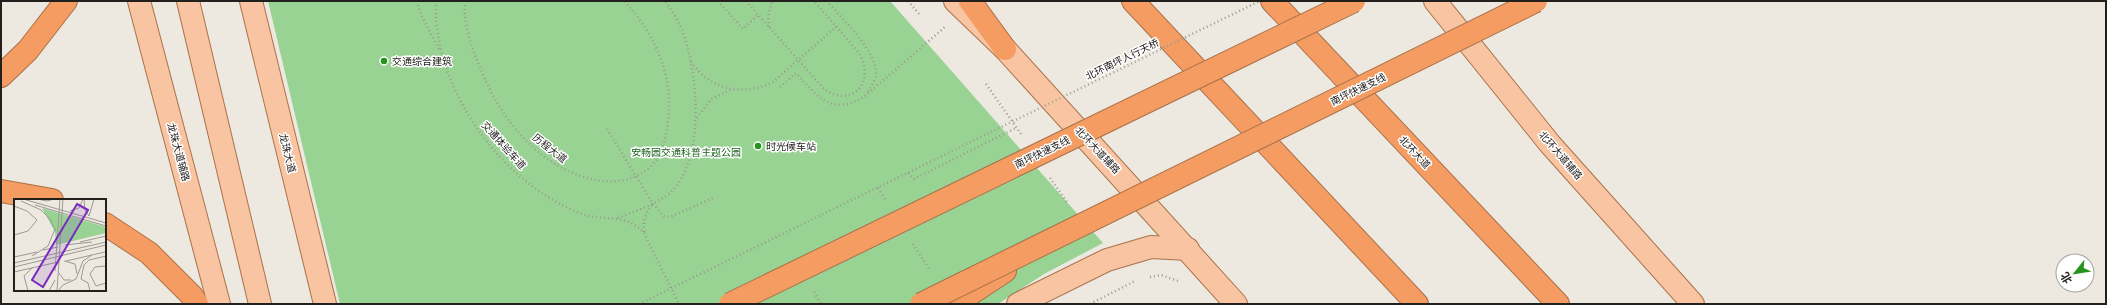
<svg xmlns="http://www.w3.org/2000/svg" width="2107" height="305" font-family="Manrope,'Noto Sans SC',sans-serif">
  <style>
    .green { fill: #98d394 }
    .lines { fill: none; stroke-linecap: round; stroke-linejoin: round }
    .major-casing { stroke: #aa714a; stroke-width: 24 }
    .highway-casing { stroke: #aa714a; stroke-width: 24 }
    .path { stroke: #9c9992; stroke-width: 2.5; stroke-dasharray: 1 3; stroke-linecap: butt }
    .major { stroke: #f8c4a1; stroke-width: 22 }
    .highway { stroke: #f49c62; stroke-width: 22 }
    .highway-bridge-casing { stroke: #aa714a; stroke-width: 24; stroke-linecap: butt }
    .path-bridge { stroke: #9c9992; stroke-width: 2.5; stroke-dasharray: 1 3; stroke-linecap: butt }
    .highway-bridge { stroke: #f49c62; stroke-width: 22 }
    .poi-dot { fill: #25931c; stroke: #fff; stroke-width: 1.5 }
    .labels { text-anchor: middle; stroke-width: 3; stroke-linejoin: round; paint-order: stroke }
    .street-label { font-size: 10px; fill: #22201d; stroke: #fff }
    .poi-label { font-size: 10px; fill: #22201d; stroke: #fff; text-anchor: start }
    .park-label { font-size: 10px; fill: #1e621c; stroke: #fff }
    .inset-road { fill: none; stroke: #9c9992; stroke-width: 1 }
    .view { fill: #7b2cbf; fill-opacity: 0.15; stroke: #7b2cbf; stroke-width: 2 }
    .inset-edge { fill: none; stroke: #22201d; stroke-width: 2 }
  </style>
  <rect width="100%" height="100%" fill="#ede9e0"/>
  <polygon class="green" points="268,1 890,1 1103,243 1044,274 998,304 340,304"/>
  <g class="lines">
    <g class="major-casing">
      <g id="major">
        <polyline points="139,1 219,304"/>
        <polyline points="188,1 260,304"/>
        <polyline points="251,1 325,304"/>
        <polyline points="955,1 1005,49 1236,304"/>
        <polyline points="1435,1 1550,144 1693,304"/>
        <polyline points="1018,304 1107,260 1151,247 1188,249"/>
      </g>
    </g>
    <g class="highway-casing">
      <g id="highway">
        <polyline points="970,1 1005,49"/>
        <polyline points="1133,1 1417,304"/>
        <polyline points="1272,1 1558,304"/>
        <polyline points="1,76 28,50 66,1"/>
        <polyline points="1,191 52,200"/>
        <polyline points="105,224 149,253 192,296 197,304"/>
        <polyline points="955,304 1005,271"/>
      </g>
    </g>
    <g class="path">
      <polyline points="417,1 421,15 439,49"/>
      <path d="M 436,1 C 432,87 501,183 580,213 C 604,223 624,211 644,233 L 679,304"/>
      <path d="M 465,1 C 463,20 470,43 477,60 C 491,96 507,124 536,150 C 568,178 623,198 655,162 C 665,152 668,124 669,110 C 671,70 652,30 624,1"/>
      <polyline points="718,1 743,29 758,15"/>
      <path d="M 746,1 L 823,88 C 850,109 877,84 859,53 L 814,1"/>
      <path d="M 827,1 C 841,18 877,51 876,74 C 875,81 871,87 867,93"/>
      <polyline points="908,1 919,14"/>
      <polyline points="769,27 768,16 772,1"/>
      <path d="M 691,62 C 711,90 740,96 772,83 L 837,26"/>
      <polyline points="986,84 1021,134"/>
      <path d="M 780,87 L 796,73 C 818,97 831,116 864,97 L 945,27"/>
      <polyline points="697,118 711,99 732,89"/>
      <polyline points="607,129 653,204 664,216 670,217 713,198"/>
      <polyline points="908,173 914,179 1016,128"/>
      <polyline points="1050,178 1067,202"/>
      <polyline points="878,188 885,199"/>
      <path d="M 618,218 C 635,211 655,205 670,193 C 706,161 698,70 682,30 C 678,20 671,10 665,1"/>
      <path d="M 644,232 C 643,220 645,214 653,204"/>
      <polyline points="913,244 930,270"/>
      <polyline points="1150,277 1161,275 1178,281"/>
      <polyline points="814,292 821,304"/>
      <polyline points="639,304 991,132"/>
      <polyline points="1090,304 1135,281"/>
    </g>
    <use href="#major" class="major"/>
    <use href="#highway" class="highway"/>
    <g class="highway-bridge-casing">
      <g id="highway-bridge">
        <polyline points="730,304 1354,1"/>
        <polyline points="921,304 1536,1"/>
      </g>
    </g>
    <polyline class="path-bridge" points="991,132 1260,1"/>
    <use href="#highway-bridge" class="highway-bridge"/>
  </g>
  <g class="poi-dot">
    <circle cx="384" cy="61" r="4"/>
    <circle cx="758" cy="146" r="4"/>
  </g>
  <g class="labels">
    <g class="street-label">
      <text transform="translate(1122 59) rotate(-26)" y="4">北环南坪人行天桥</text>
      <text transform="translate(1358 89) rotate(-26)" y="4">南坪快速支线</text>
      <text transform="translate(504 145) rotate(48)" y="4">交通体验车道</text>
      <text transform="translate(550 148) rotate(38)" y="4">历程大道</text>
      <text transform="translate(1098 150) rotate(47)" y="4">北环大道辅路</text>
      <text transform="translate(179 152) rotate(75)" y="4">龙珠大道辅路</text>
      <text transform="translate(1042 152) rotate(-26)" y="4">南坪快速支线</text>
      <text transform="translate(1415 152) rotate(47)" y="4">北环大道</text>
      <text transform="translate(288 153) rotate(76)" y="4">龙珠大道</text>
      <text transform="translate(1561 155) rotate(49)" y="4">北环大道辅路</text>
    </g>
    <g class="poi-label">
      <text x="392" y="65">交通综合建筑</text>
      <text x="766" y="150">时光候车站</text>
    </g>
    <g class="park-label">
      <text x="686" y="156">安畅园交通科普主题公园</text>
    </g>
  </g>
  <g transform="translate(14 199)">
    <rect width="92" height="92" fill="#ede9e0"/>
    <path d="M 28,9 L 92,28 L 92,34 L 42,46 L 41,33 Z" fill="#98d394"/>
    <path class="inset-road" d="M 9,0 L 92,24M 23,0 L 33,2 L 40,0M 70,0 L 71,11 L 75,17M 7,2 L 27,11 L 36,20 L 42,32M 21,6 L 92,27M 0,7 L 13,12 L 23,21 L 14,32 L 0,36M 56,12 L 65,9 L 69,0M 75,17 L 80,0M 66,43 L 92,37M 51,46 L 78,43M 29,51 L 44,48M 18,57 L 34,47 L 41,30M 0,58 L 23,53M 50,62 L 61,65 L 63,75M 52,62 L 91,53M 0,64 L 92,43M 92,67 L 81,68 L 76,75 L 82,87 L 92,84M 0,68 L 92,46M 41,72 L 46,0M 0,73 L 44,63M 45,74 L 50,81 L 57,81M 14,92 L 10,77 L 19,68M 35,92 L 41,81M 43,92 L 49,0M 44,92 L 49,86 L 62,80 L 69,62 L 78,56M 76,92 L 74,84 L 67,80 L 70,66 L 75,61 L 92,57"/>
    <path class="view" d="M 63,5 L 74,11 L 29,88 L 18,81 Z"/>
    <rect width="92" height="92" class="inset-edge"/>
  </g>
  <rect width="2107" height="305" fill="none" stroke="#22201d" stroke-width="4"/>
  <g transform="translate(2075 273) rotate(240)"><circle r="19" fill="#ffffff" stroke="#a7a6a5"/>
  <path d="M0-3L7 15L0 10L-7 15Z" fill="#25931c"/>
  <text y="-6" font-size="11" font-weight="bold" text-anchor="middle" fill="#22201d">北</text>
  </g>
</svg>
